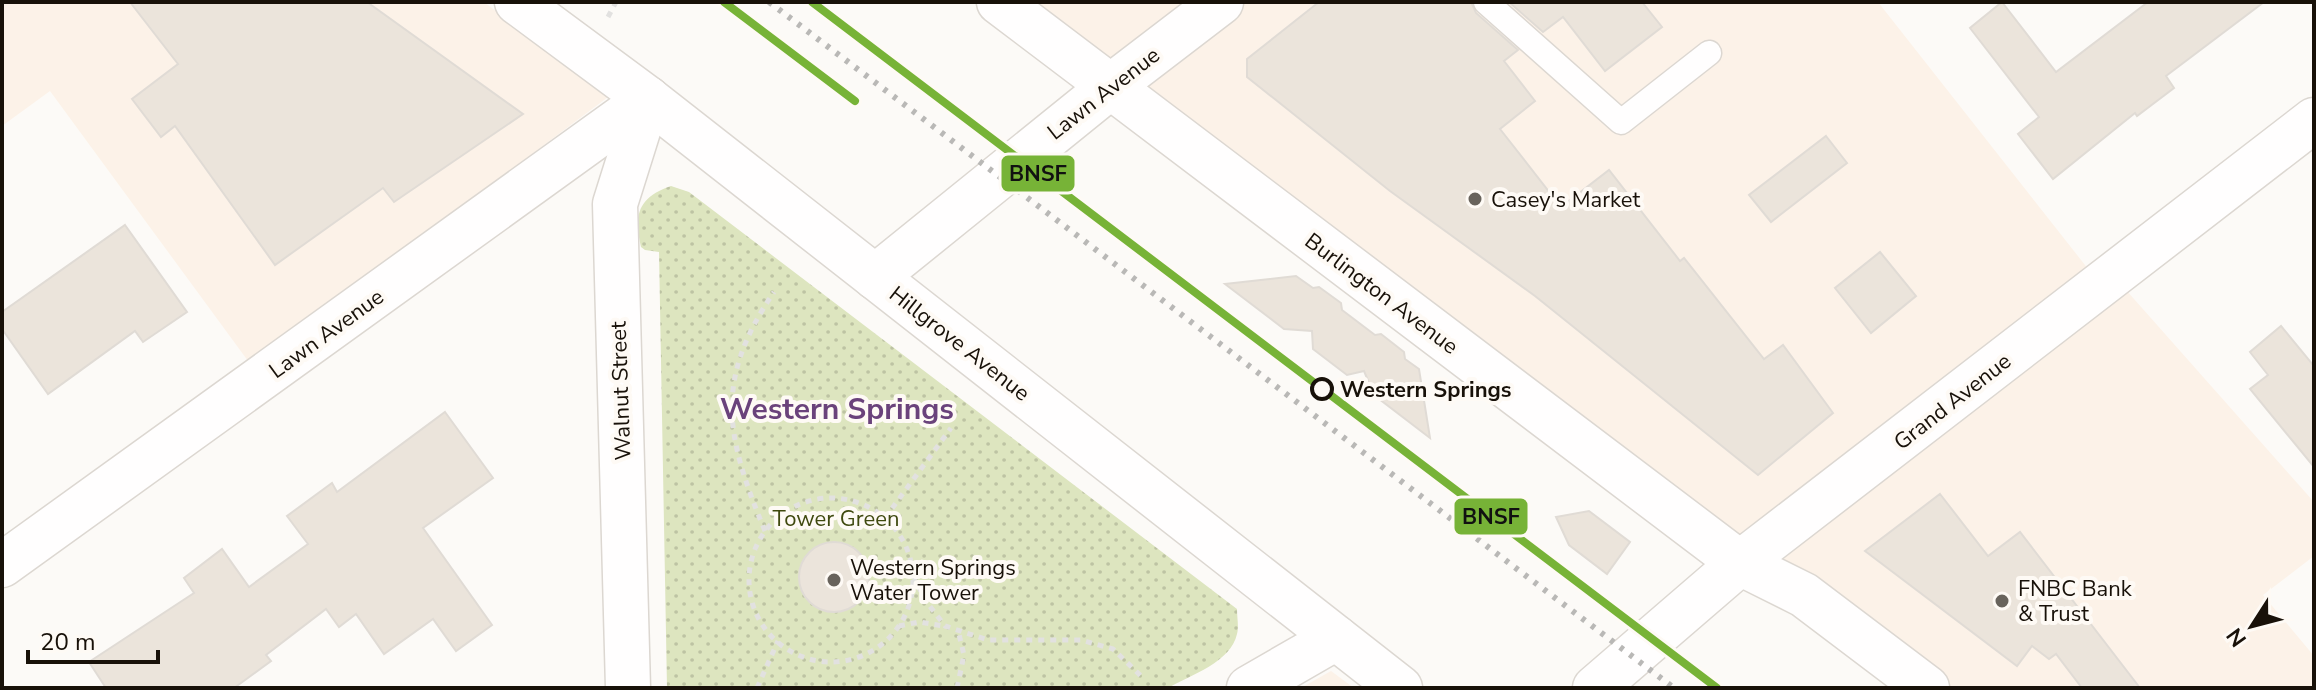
<svg xmlns="http://www.w3.org/2000/svg" width="2316" height="690" font-family="'Nunito Sans',sans-serif">
  <style>
    .built { fill: #fcf2e8 }
    .park { fill: url(#park-dots) }
    .building { fill: #ebe4db; stroke: #e0dbd5; stroke-width: 2 }
    .lines { fill: none; stroke-linecap: round; stroke-linejoin: round }
    .service-casing { stroke: #dcd7d1; stroke-width: 27 }
    .minor-casing { stroke: #dcd7d1; stroke-width: 47 }
    .path { stroke: #e2e1e0; stroke-width: 5; stroke-dasharray: 6 6; stroke-linecap: butt }
    .service { stroke: #fffefe; stroke-width: 24 }
    .minor { stroke: #fffefe; stroke-width: 44 }
    .rail { stroke: #b9b8b6; stroke-width: 6; stroke-dasharray: 4 8; stroke-linecap: butt }
    .rail-1-casing { stroke: #fefaf5; stroke-width: 14 }
    .rail-1 { stroke: #77b337; stroke-width: 8 }
    .poi-dot { fill: #68635c; stroke: #fefaf5; stroke-width: 3 }
    .stop-dot { fill: #fefaf5; stroke: #181109; stroke-width: 4 }
    .labels { text-anchor: middle; stroke-width: 8; stroke-linejoin: round; paint-order: stroke }
    .street-label { font-size: 22px; fill: #181109; stroke: #fefaf5 }
    .poi-label { font-size: 22px; fill: #181109; stroke: #fefaf5; text-anchor: start }
    .stop-label { font-size: 22px; font-weight: bold; fill: #181109; stroke: #fefaf5; text-anchor: start }
    .park-label { font-size: 22px; fill: #3f490f; stroke: #fefaf5 }
    .district-label { font-size: 30px; font-weight: bold; fill: #6a427b; stroke: #fefaf5 }
    .line-badge { stroke: #fefaf5; stroke-width: 3 }
    .pale-badge-label { font-size: 22px; text-anchor: middle; font-weight: bold; fill: #111 }
  </style>
  <defs>
    <pattern id="park-dots" width="8" height="8" patternUnits="userSpaceOnUse" patternTransform="scale(2)"><rect width="8" height="8" fill="#dde5bf"/><path d="M2 2h.1M6 6h.1" fill="none" stroke="#bdc3a3" stroke-width="1.8" stroke-linecap="round"/></pattern>
  </defs>
  <rect width="100%" height="100%" fill="#fcfaf7"/>
  <g class="built">
    <polygon points="2,2 484,2 608,97 251,365 50,91 2,126"/>
    <polygon points="1011,2 1878,2 2096,279 2111,273 2314,502 2314,556 2263,595 2314,656 2314,688 1927,688"/>
    <polygon points="1331,671 1354,688 1301,688"/>
  </g>
  <path class="park" d="M 671,186 L 689,192 L 1237,609 C 1237,617 1239,627 1237,634 C 1231,662 1191,675 1168,688 L 667,688 L 659,252 L 645,250 L 641,247 C 633,214 639,197 671,186 Z"/>
  <g class="building">
    <polygon points="130,2 367,2 523,114 394,202 383,188 275,265 175,126 161,137 132,99 178,64"/>
    <polygon points="1319,2 1471,2 1476,13 1518,50 1504,61 1535,101 1500,129 1561,207 1609,170 1680,261 1684,258 1764,359 1783,345 1833,413 1758,475 1535,296 1390,191 1247,77 1247,59"/>
    <polygon points="1509,2 1642,2 1662,27 1605,71 1563,17 1543,32"/>
    <polygon points="2002,2 2056,72 2148,2 2264,2 2166,76 2174,88 2137,116 2135,113 2053,179 2018,134 2039,117 1970,28"/>
    <polygon points="1826,136 1847,163 1771,222 1749,195"/>
    <polygon points="125,225 187,312 143,342 135,331 48,394 2,329 2,312"/>
    <polygon points="1880,252 1916,296 1871,333 1835,288"/>
    <polygon points="1296,276 1313,288 1319,287 1341,303 1342,310 1375,335 1381,334 1404,352 1405,359 1419,369 1430,438 1374,395 1364,371 1347,375 1313,349 1312,331 1284,329 1225,284"/>
    <polygon points="2281,326 2314,366 2314,467 2250,389 2268,375 2250,352"/>
    <polygon points="445,412 493,478 423,528 492,625 456,651 433,619 384,654 356,614 339,627 326,609 266,655 271,661 234,688 106,688 89,662 194,593 184,578 222,549 249,587 308,544 287,516 332,483 337,492"/>
    <polygon points="1940,494 1988,556 2020,532 2140,688 2082,688 2056,654 2049,659 2032,646 2017,666 1865,551"/>
    <polygon points="1589,511 1630,542 1607,574 1569,545 1556,517"/>
    <circle cx="834" cy="577" r="35"/>
  </g>
  <g class="lines">
    <g class="service-casing">
      <polyline id="service" points="1486,2 1621,122 1709,53"/>
    </g>
    <g class="minor-casing">
      <g id="minor">
        <polyline points="517,2 648,99 1400,688"/>
        <polyline points="999,2 1740,563 1804,595 1927,688"/>
        <polyline points="875,277 1110,87 1221,2"/>
        <polyline points="2,565 648,99"/>
        <polyline points="628,688 615,204 648,99"/>
        <polyline points="1249,688 1336,638"/>
        <polyline points="1595,688 1740,563 2314,120"/>
      </g>
    </g>
    <g class="path">
      <polyline points="608,17 616,2"/>
      <circle cx="831" cy="580" r="82"/>
      <polyline points="885,518 951,428"/>
      <path d="M 765,531 C 726,437 713,381 774,292"/>
      <polyline points="913,575 925,600 945,626 988,640 1081,640 1113,649 1141,676"/>
      <polyline points="899,626 919,622 944,626"/>
      <polyline points="757,688 778,641"/>
      <polyline points="957,688 964,655 958,630"/>
    </g>
    <use href="#service" class="service"/>
    <use href="#minor" class="minor"/>
    <polyline class="rail" points="769,2 1674,688"/>
    <g class="rail-1-casing">
      <g id="rail-1">
        <polyline points="724,2 855,101"/>
        <polyline points="812,2 1717,688"/>
      </g>
    </g>
    <use href="#rail-1" class="rail-1"/>
  </g>
  <g class="poi-dot">
    <circle cx="1475" cy="199" r="8"/>
    <circle cx="834" cy="580" r="8"/>
    <circle cx="2002" cy="601" r="8"/>
  </g>
  <circle class="stop-dot" cx="1322" cy="389" r="10"/>
  <g class="labels">
    <g class="street-label">
      <text transform="translate(1103 93) rotate(-38)" y="8">Lawn Avenue</text>
      <text transform="translate(1382 293) rotate(37)" y="8">Burlington Avenue</text>
      <text transform="translate(326 333) rotate(-36)" y="8">Lawn Avenue</text>
      <text transform="translate(960 343) rotate(38)" y="8">Hillgrove Avenue</text>
      <text transform="translate(620 391) rotate(-92)" y="8">Walnut Street</text>
      <text transform="translate(1952 401) rotate(-38)" y="8">Grand Avenue</text>
    </g>
    <g class="poi-label">
      <text x="1491" y="207">Casey's Market</text>
      <text x="850" y="575">Western Springs<tspan x="850" dy="25">Water Tower</tspan></text>
      <text x="2018" y="596">FNBC Bank<tspan x="2018" dy="25">&amp; Trust</tspan></text>
    </g>
    <g class="stop-label">
      <text x="1340" y="397">Western Springs</text>
    </g>
    <g class="park-label">
      <text x="836" y="526">Tower Green</text>
    </g>
    <g class="district-label">
      <text x="837" y="419">Western Springs</text>
    </g>
  </g>
  <g class="line-badge">
    <rect x="1000" y="154" width="76" height="39" rx="8" fill="#77b337"/>
    <rect x="1453" y="497" width="76" height="39" rx="8" fill="#77b337"/>
  </g>
  <g class="pale-badge-label">
    <text x="1038" y="181">BNSF</text>
    <text x="1491" y="524">BNSF</text>
  </g>
  <rect width="2316" height="690" fill="none" stroke="#181109" stroke-width="8"/>
  <g transform="translate(2252 626) rotate(234)" stroke="#fefaf5" stroke-width="6" paint-order="stroke">
  <path d="M0-6L14 30L0 20L-14 30Z" fill="#181109"/>
  <text y="-12" font-size="22" font-weight="bold" text-anchor="middle" fill="#181109">N</text>
  </g>
  <path d="M28 650v12h130v-12" fill="none" stroke="#181109" stroke-width="4"/>
  <text x="40" y="650" font-size="24" fill="#181109" stroke="#fefaf5" stroke-width="6" paint-order="stroke">20 m</text>
</svg>
